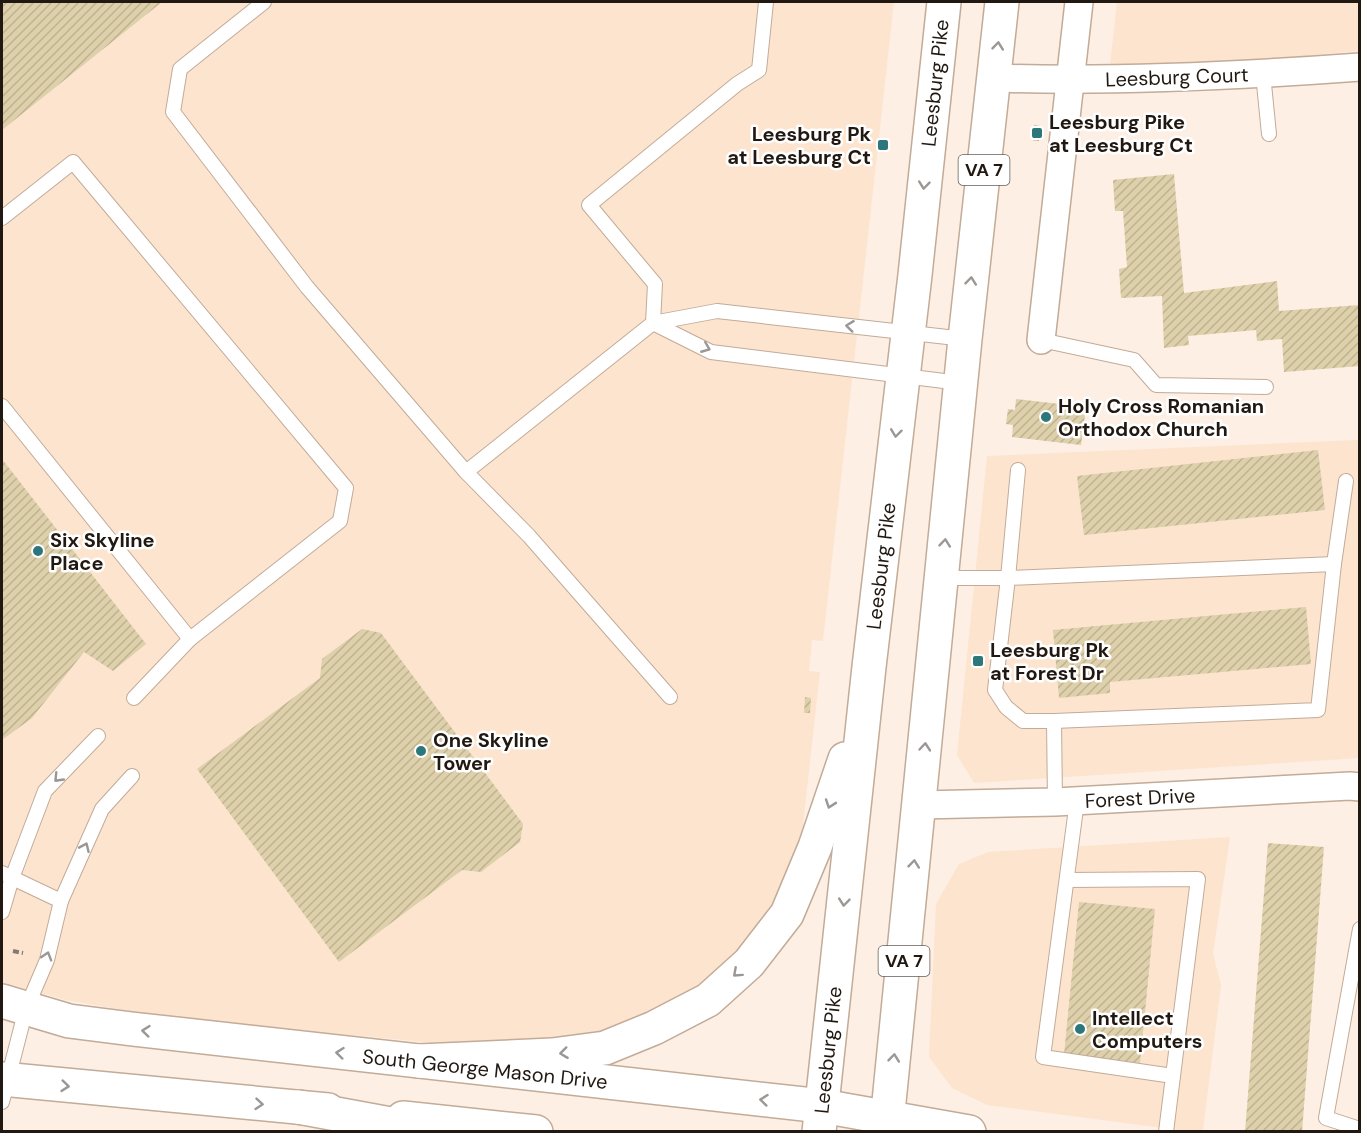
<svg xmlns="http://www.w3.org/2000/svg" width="1361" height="1133" font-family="'DM Sans',sans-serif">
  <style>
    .built { fill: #fce4cf }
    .building { fill: url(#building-hatch) }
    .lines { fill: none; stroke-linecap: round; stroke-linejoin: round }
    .service-casing { stroke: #c2ab98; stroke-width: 16 }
    .minor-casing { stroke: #c2ab98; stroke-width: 30 }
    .secondary-casing { stroke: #c2ab98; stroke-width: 36 }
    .primary-casing { stroke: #c2ab98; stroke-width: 36 }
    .path { stroke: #857a71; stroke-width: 4; stroke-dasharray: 6 3; stroke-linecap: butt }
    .service { stroke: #fff; stroke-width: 14 }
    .minor { stroke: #fff; stroke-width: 27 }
    .secondary { stroke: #fff; stroke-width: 33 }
    .primary { stroke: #fff; stroke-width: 33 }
    .oneway { stroke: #9b9794 }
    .poi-dot { fill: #2d777a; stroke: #fff; stroke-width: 2 }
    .labels { text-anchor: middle; stroke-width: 5; stroke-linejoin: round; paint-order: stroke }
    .shield { fill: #fff; stroke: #645d58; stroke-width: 1.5 }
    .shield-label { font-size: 18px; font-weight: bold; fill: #211811 }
    .street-label { font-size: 20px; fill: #211811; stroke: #fff }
    .poi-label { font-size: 20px; font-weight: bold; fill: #211811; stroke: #fff; text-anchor: start }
  </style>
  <defs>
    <pattern id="building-hatch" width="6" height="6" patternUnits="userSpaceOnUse" patternTransform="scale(1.5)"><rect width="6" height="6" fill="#ded0aa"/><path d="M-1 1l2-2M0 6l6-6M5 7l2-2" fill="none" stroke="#beb291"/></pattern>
  </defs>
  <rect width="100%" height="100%" fill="#fdefe3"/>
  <g class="built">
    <polygon points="2,2 894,2 823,641 812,640 809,671 820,672 798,870 775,920 702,999 539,1053 163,1017 66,1000 2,982"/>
    <polygon points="1117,2 1359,2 1359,51 1109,74"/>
    <polygon points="1359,440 1359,758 974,783 957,755 987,456"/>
    <polygon points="1230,837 1213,954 1221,985 1203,1131 1186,1131 987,1105 952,1088 929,1057 936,904 959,864 988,852"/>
  </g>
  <g class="building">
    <polygon points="2,2 162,2 2,130"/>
    <polygon points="1034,125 1041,126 1039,141 1033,141"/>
    <polygon points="1174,174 1184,293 1277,281 1279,311 1360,305 1360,366 1284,372 1282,339 1257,341 1256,330 1188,336 1189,345 1164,348 1162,296 1121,298 1119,269 1127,267 1123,211 1115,211 1113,180"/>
    <polygon points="1016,399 1086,407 1081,445 1012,437 1013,425 1006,424 1008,409 1015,410"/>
    <polygon points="1318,450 1325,510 1084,535 1077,476"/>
    <polygon points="2,459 146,644 113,671 84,652 32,718 2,740"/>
    <polygon points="1306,607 1311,664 1110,682 1110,693 1059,698 1053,630"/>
    <polygon points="362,629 381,633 523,824 520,842 481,872 462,870 339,962 197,769 320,678 322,659"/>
    <polygon points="805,697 811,698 810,713 804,713"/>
    <polygon points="1268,843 1324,847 1302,1132 1245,1132"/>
    <polygon points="1079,902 1155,909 1140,1063 1064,1055"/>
  </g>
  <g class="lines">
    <g class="service-casing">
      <g id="service">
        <polyline points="264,2 180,69 173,112 307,287 466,472 653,323 717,311 965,339"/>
        <polyline points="1263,74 1269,134"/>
        <polyline points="2,218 73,162 346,488 340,521 190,639 134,698"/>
        <polyline points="653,323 655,284 589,205 737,84 759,70 766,2"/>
        <polyline points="653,323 711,352 960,383"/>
        <polyline points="1041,340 1134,360 1156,385 1266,387"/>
        <polyline points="2,406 190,639"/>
        <polyline points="1018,470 1008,578 995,690 1006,707 1023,721 1054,721"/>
        <polyline points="466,472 529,536 670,697"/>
        <polyline points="1334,564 1346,481"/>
        <polyline points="942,578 1008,578 1334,564 1318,710 1054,721 1055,802"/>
        <polyline points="1077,801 1043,1057 1173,1076 1166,1132"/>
        <polyline points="2,873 61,901"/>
        <polyline points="1067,880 1198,879 1173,1076"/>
        <polyline points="2,912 12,878 45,791 98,736"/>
        <polyline points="1360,929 1326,1118 1360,1129"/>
        <polyline points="2,1102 26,1009 47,960 61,901 102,809 132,776"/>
      </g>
    </g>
    <g class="minor-casing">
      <g id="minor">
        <path d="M 994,78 C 1116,82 1238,76 1360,67"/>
        <polyline points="1041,340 1079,2"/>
        <polyline points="920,805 1055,802 1350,786 1360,787"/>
      </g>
    </g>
    <g class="secondary-casing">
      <g id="secondary">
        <polyline points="2,1001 69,1021 132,1029 822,1106 969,1132"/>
        <polyline points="2,1079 328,1110"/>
        <polyline points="403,1118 536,1132"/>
      </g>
    </g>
    <g class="primary-casing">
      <g id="primary">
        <polyline points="419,1061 552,1055 605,1048 654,1028 708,1000 749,963 787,914 815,847 845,759"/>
        <polyline points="298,1107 434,1132"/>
        <polyline points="819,1132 869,667 915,275 944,2"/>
        <polyline points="886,1132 965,339 1002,2"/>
      </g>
    </g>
    <polyline class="path" points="13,951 23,953"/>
    <use href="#service" class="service"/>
    <use href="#minor" class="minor"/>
    <use href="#secondary" class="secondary"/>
    <use href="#primary" class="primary"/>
  </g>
  <defs><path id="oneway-chevron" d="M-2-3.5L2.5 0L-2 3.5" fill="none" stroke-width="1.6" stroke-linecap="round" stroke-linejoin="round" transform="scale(1.5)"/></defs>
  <g class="oneway">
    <use href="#oneway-chevron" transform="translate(998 46) rotate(-84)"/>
    <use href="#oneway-chevron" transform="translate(924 185) rotate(96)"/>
    <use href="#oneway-chevron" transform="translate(971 281) rotate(-84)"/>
    <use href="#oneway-chevron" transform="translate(850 326) rotate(-173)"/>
    <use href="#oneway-chevron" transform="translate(706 348) rotate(22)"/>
    <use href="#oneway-chevron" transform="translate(896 433) rotate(97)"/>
    <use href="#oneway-chevron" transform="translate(945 543) rotate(-84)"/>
    <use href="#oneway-chevron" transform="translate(925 747) rotate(-85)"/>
    <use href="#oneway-chevron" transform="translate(58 778) rotate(134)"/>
    <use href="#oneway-chevron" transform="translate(830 804) rotate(109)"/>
    <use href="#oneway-chevron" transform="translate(85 847) rotate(-66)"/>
    <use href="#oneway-chevron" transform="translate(914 864) rotate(-84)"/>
    <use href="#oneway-chevron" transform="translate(844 902) rotate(96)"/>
    <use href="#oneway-chevron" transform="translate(47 956) rotate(-73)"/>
    <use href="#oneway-chevron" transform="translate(737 973) rotate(138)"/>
    <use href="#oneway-chevron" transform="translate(146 1031) rotate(-174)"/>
    <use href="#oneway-chevron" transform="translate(340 1053) rotate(-174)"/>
    <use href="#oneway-chevron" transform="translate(564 1053) rotate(173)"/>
    <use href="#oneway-chevron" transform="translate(894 1058) rotate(-84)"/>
    <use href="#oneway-chevron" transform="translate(65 1086) rotate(6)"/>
    <use href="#oneway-chevron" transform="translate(764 1100) rotate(-174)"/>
    <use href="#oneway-chevron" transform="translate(259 1104) rotate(5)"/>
  </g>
  <g class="poi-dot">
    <rect x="1031" y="127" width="12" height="12" rx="3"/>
    <rect x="877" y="139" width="12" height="12" rx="3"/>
    <circle cx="1046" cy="417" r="6"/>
    <circle cx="38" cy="551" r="6"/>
    <rect x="972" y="655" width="12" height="12" rx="3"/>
    <circle cx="421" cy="751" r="6"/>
    <circle cx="1080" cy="1029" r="6"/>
  </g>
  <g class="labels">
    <g class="shield">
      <rect x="958.5" y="155" width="51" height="30" rx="4.5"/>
      <rect x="878.5" y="946" width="51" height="30" rx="4.5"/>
    </g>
    <g class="shield-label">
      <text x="984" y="176">VA 7</text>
      <text x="904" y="967">VA 7</text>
    </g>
    <g class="street-label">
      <text transform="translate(1177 77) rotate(-2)" y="7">Leesburg Court</text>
      <text transform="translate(935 83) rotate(-84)" y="7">Leesburg Pike</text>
      <text transform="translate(881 566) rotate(-83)" y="7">Leesburg Pike</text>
      <text transform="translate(1140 798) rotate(-3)" y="7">Forest Drive</text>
      <text transform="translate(828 1050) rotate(-84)" y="7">Leesburg Pike</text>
      <text transform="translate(485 1069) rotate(6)" y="7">South George Mason Drive</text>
    </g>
    <g class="poi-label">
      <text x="1049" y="129">Leesburg Pike<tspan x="1049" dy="23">at Leesburg Ct</tspan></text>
      <text x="871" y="141" text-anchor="end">Leesburg Pk<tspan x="871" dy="23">at Leesburg Ct</tspan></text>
      <text x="1058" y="413">Holy Cross Romanian<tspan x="1058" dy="23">Orthodox Church</tspan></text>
      <text x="50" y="547">Six Skyline<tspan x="50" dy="23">Place</tspan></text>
      <text x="990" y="657">Leesburg Pk<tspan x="990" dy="23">at Forest Dr</tspan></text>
      <text x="433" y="747">One Skyline<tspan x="433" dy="23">Tower</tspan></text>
      <text x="1092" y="1025">Intellect<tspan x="1092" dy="23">Computers</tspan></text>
    </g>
  </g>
  <rect width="1361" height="1133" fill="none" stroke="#211811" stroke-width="6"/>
</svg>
